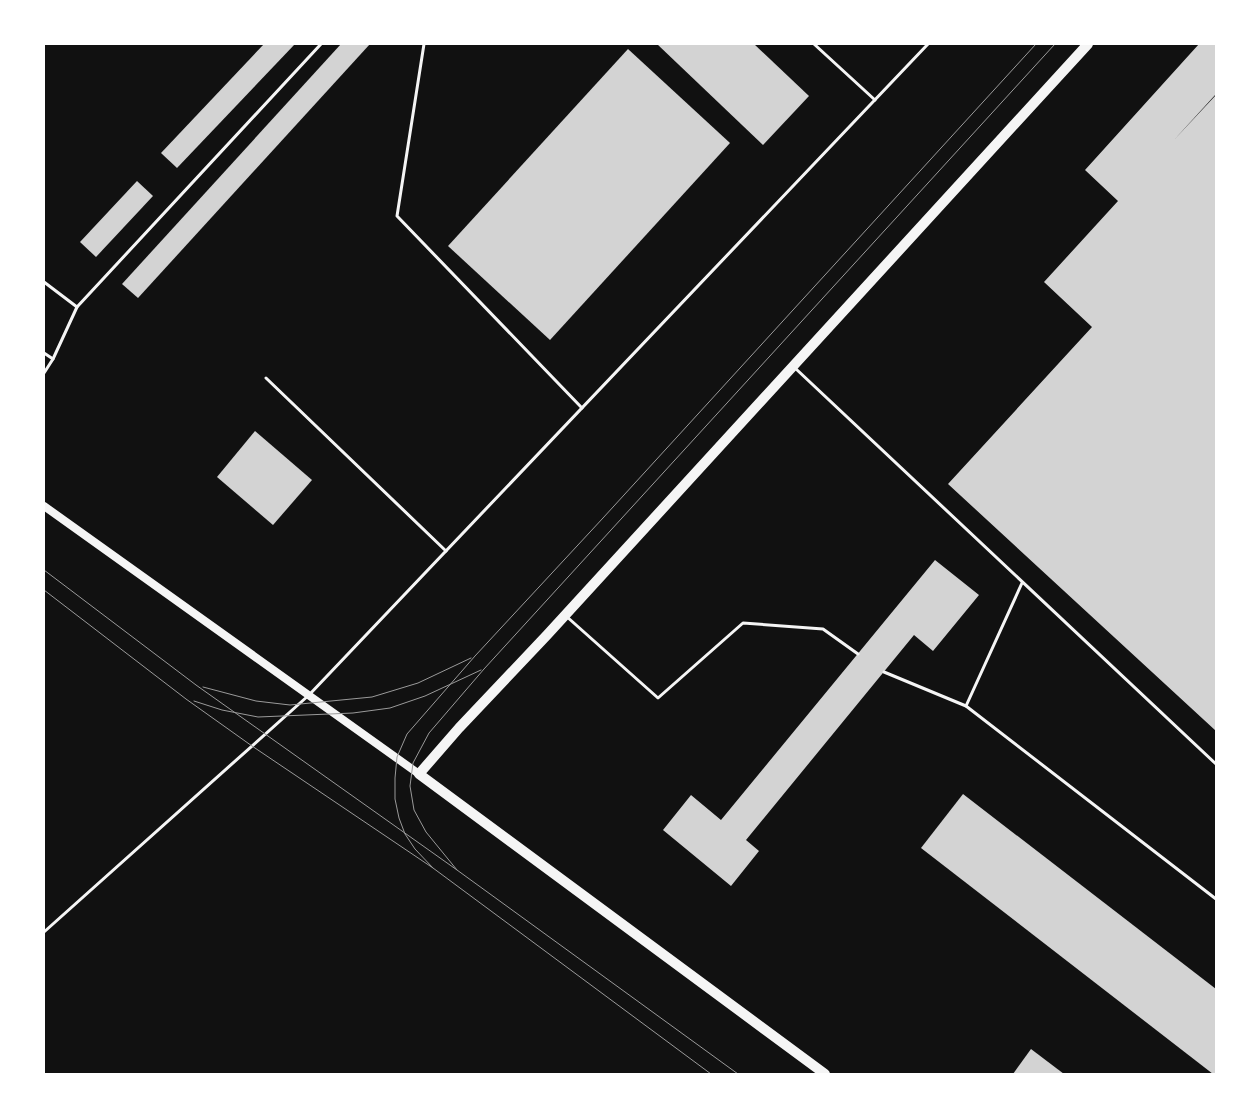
<svg xmlns="http://www.w3.org/2000/svg" width="1260" height="1118" font-family="Montserrat,sans-serif">
  <style>
    .building { fill: #d3d3d3 }
    .lines { fill: none; stroke-linecap: round; stroke-linejoin: round }
    .service { stroke: #f5f5f5; stroke-width: 3 }
    .secondary { stroke: #f5f5f5; stroke-width: 8 }
    .primary { stroke: #f5f5f5; stroke-width: 10 }
    .tram { stroke: #9a9a9a; stroke-width: 1 }
  </style>
  <rect width="100%" height="100%" fill="#111"/>
  <g class="building">
    <polygon points="264,44 295,44 177,168 161,153"/>
    <polygon points="341,44 370,44 138,298 122,284"/>
    <polygon points="657,44 754,44 809,96 763,145"/>
    <polygon points="1199,44 1216,44 1216,94 1173,141 1216,95 1216,731 948,484 1092,327 1044,282 1118,201 1085,170"/>
    <polygon points="628,49 730,143 550,340 448,246"/>
    <polygon points="137,181 153,196 96,257 80,242"/>
    <polygon points="255,431 312,480 273,525 217,477"/>
    <polygon points="935,560 979,595 933,651 914,635 746,840 759,851 731,886 663,830 691,795 721,820"/>
    <polygon points="963,794 1216,989 1216,1074 1213,1074 921,848"/>
    <polygon points="1031,1049 1064,1074 1013,1074"/>
  </g>
  <g class="lines">
    <g class="service">
      <polyline points="424,44 397,216 582,408"/>
      <polyline points="814,44 875,100"/>
      <polyline points="44,282 77,307 53,359 44,373"/>
      <polyline points="77,307 321,44"/>
      <polyline points="44,353 53,359"/>
      <polyline points="795,368 1216,764"/>
      <polyline points="266,378 446,551"/>
      <polyline points="566,616 658,698 743,623 823,629 858,654"/>
      <polyline points="884,672 966,706 1216,899"/>
      <polyline points="966,706 1022,583"/>
      <polyline points="44,932 309,695 928,44"/>
    </g>
    <polyline class="secondary" points="44,506 419,774"/>
    <polyline class="primary" points="825,1074 419,774 459,728 547,635 1088,44"/>
    <g class="tram">
      <polyline points="44,570 196,685 457,870 738,1074"/>
      <polyline points="44,590 186,699 252,746 433,868 711,1074"/>
      <polyline points="203,687 256,701 290,705 372,697 418,683 471,658"/>
      <polyline points="194,701 222,710 258,717 353,713 390,708 425,696 481,670"/>
      <polyline points="433,868 415,849 405,834 399,818 395,799 395,778 397,757 407,734 475,656 603,518 1036,44"/>
      <polyline points="457,870 426,832 414,810 410,786 413,763 429,733 484,669 1055,44"/>
    </g>
  </g>
  <rect width="1260" height="1118" fill="none" stroke="#ffffff" stroke-width="90"/>
</svg>
